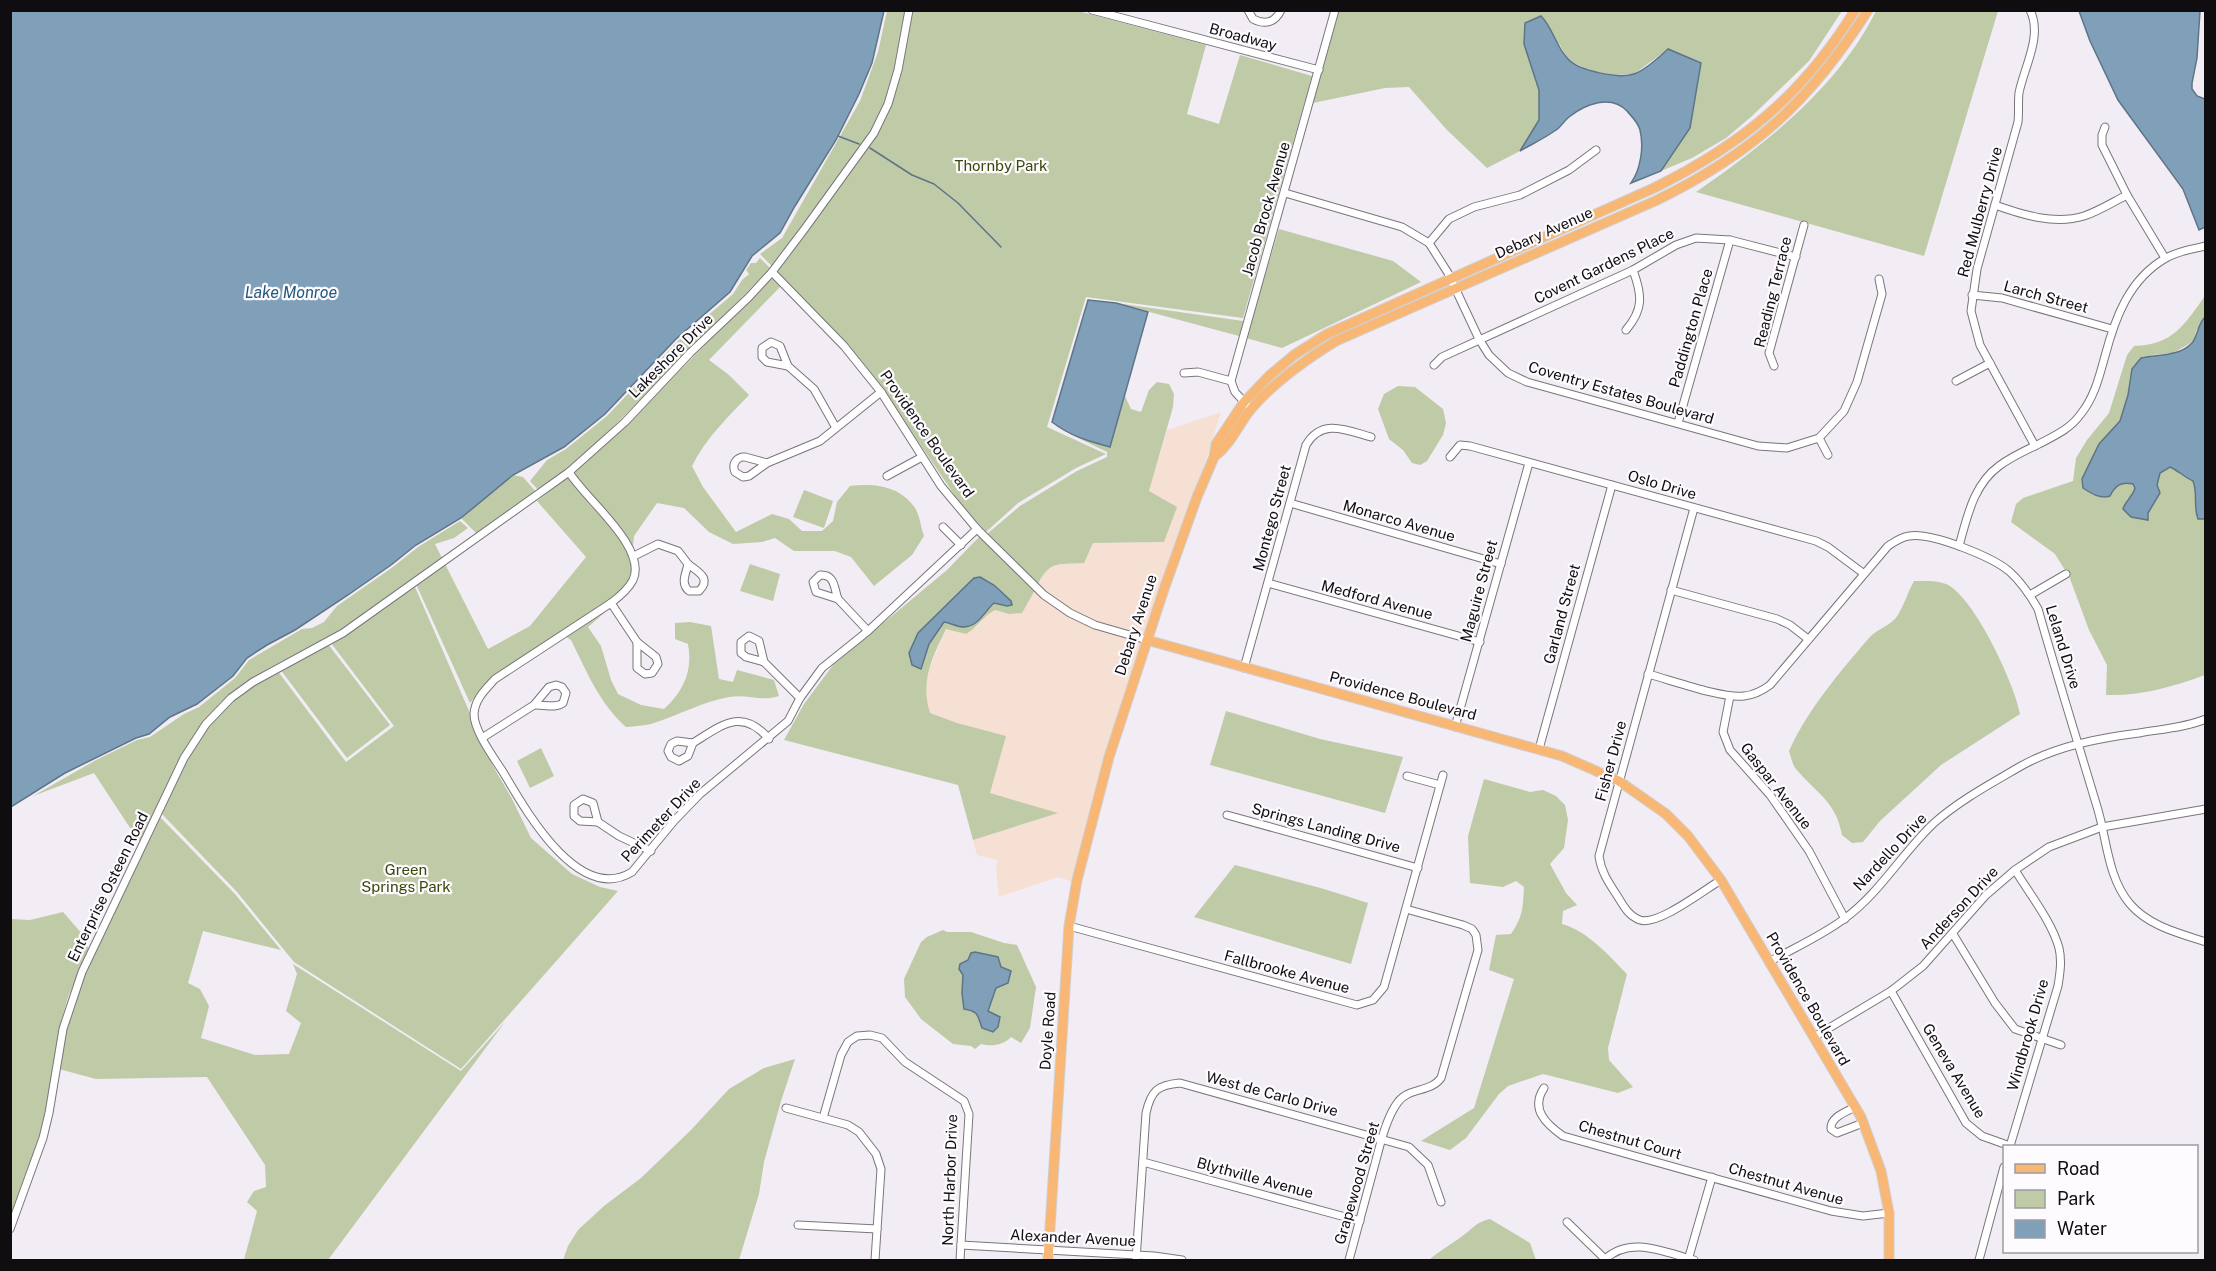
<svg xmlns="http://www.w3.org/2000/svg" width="2216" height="1271" font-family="'Public Sans',sans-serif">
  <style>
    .commercial { fill: #f6e0d3 }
    .green { fill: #bfcaa7; fill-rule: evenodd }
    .water { fill: #80a0ba; stroke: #5e7487; stroke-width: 1.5 }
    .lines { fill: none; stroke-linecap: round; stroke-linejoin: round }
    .stream { stroke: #5e7487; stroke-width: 1.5 }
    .minor-casing { stroke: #7a757d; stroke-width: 9 }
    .major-casing { stroke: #cfcfcf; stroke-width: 11 }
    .minor { stroke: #fff; stroke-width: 7 }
    .major { stroke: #f9b776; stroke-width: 9 }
    .labels { text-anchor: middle; stroke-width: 4.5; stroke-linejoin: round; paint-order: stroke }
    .street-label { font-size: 15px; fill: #0f0d10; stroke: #fdfbfe }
    .park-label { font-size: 15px; fill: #39470b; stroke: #fdfbfe }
    .water-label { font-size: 16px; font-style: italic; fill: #23597d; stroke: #fdfbfe }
  </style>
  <rect width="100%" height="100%" fill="#f2ecf5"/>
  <g class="commercial">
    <polygon points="1221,412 1199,483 1145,636 1097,622 1072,611 1038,584 1046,570 1057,565 1084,563 1093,543 1164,542 1149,491 1167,430"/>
    <polygon points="1035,590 1068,616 1143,642 1073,882 1058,877 999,897 996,869 997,860 977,855 973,840 1057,813 990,793 957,723 929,713 925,698 925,679 946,629 976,628 987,614 995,610 1009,614"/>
  </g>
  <g class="green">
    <polygon points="887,11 1078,11 1206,45 1187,114 1219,124 1240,55 1312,76 1243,318 1086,297 1047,427 1106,454 1076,468 1018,503 986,532 960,503 883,390 820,317 760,254 782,238 860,101 878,52"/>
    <polygon points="1339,11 1842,11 1809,61 1752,116 1726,138 1692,158 1661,171 1690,128 1701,63 1668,49 1634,74 1612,75 1592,71 1568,60 1560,45 1525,23 1524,44 1539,90 1539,120 1520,151 1487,168 1447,130 1409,87 1385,88 1313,103"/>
    <path d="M 1876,11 L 1998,11 L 1924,256 L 1696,192 C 1766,143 1837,89 1876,11 Z"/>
    <polygon points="1279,229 1393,261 1421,282 1282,348 1246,338"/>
    <path d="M 760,258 L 770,268 C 743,298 714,324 686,353 C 638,402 593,450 539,491 L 530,481 L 547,460 L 566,449 L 607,416 L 678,341 L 733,294 L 742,280 L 749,274 L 746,270 L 751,263 L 756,263 Z"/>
    <path d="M 772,277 L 781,286 L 709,360 L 729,375 L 749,395 C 727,418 706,438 692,466 L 703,487 L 736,532 L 772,514 L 789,519 L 802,531 L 822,531 L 833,521 L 837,502 L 850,486 C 875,483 900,486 915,508 C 920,516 921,528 924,536 L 912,555 L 874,586 L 851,557 L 835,551 L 794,551 L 775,538 L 762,542 L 733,544 L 709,532 L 684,508 L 657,503 L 634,536 L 633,547 L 620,527 L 598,505 L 573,473 L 627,424 Z"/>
    <path d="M 2205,296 L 2205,317 L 2196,331 L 2194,341 L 2173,353 L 2152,355 L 2132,369 L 2128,395 L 2120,421 L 2099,444 L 2082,479 L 2090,493 L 2104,498 L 2110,496 C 2116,487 2121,481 2133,484 L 2135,488 L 2134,494 L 2126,500 L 2148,519 L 2148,513 L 2159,493 L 2157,485 L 2160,472 L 2170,467 C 2178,471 2184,478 2193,481 C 2198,493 2193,506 2198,519 L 2205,519 L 2205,675 C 2172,687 2142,696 2106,695 L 2107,665 L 2089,630 L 2069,576 L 2070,574 L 2065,570 L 2055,554 L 2011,522 L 2016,504 L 2023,498 L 2073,481 L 2076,458 L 2087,440 L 2109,413 L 2127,355 L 2134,346 C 2173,345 2184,325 2205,296 Z"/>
    <polygon points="1116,303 1243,321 1244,321 1239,336"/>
    <path d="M 1157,382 L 1169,384 L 1174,394 L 1173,407 L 1149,491 L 1177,507 L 1164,542 L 1093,543 L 1084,563 C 1058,565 1050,560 1038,584 L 987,534 L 1020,506 L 1077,471 L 1107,457 L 1107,452 L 1080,439 L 1110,446 L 1125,396 L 1131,409 L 1141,412 L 1149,390 Z"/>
    <polygon points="1398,386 1415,387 1443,409 1446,423 1443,435 1427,461 1420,465 1412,463 1403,450 1389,439 1378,409 1384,394"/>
    <polygon points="513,475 523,477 538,494 479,536 461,518"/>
    <path d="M 568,477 C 584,503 646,548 628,581 C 623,589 616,595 608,601 L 494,675 L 470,703 L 416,584 L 445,564 L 488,649 L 530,626 L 586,557 L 537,501 Z"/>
    <polygon points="804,490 833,501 824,528 793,517"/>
    <polygon points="460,521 468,528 454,538 435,544 442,558 340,630 267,669 228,696 194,735 181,756 140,843 94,773 33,796 96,760 137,740 150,737 184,714 199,707 235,678 249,660 302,629 312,628 324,622 337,606 393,567 418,547"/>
    <path d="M 980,536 L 1035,590 L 1022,613 L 1009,614 L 995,610 C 983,616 978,627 966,634 L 946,629 C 932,658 920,681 930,713 L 957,723 L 1006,736 L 990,793 L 1058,813 L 973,840 L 958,785 L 784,740 L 804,704 L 833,665 L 947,570 ZM 980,577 C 995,583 1004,590 1007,606 L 994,603 L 985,611 L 978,622 L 961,627 L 951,623 L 944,622 L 929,644 L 918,633 L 974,578 Z"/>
    <polygon points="750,564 780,574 773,601 740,591"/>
    <path d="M 1914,581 C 1924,581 1936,580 1946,584 C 1974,596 2015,685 2020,714 L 1941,765 L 1880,821 L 1863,842 L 1852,843 L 1842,835 C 1836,801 1816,793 1796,769 C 1792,764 1791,757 1789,751 C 1808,709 1839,673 1869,638 C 1878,628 1891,626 1898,615 C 1904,605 1908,592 1914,581 Z"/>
    <polygon points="415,587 493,766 511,797 531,838 572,874 600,887 618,891 461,1069 294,962 237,892 161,813 195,742 233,700 277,670 346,762 394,726 331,643"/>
    <path d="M 610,608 L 588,627 L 601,646 L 611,680 L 618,694 L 641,705 L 664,709 C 684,691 693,670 688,644 L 675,639 L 675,623 L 690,622 L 711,626 L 719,679 L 733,682 L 737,670 L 774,680 L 779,696 C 762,702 748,694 729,697 C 702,702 679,715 654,723 C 645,726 635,726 626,727 C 599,703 587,672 571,640 L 565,636 Z"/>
    <polygon points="328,644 390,725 347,758 280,669"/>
    <polygon points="1226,711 1320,739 1403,757 1385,813 1210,765"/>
    <polygon points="541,748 554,776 530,788 517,761"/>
    <path d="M 1484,779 L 1530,792 L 1543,790 L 1556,796 L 1565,805 L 1568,820 L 1564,848 L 1550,864 L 1566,893 L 1577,905 L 1563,911 L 1562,924 C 1588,931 1609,956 1627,974 L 1608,1048 L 1609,1060 L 1633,1087 L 1618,1093 L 1543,1074 L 1508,1086 L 1499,1094 L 1466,1138 L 1450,1150 L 1421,1141 L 1474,1108 L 1514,979 L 1489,970 L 1496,935 L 1511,934 C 1523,917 1523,907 1524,887 L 1516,881 L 1503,887 L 1470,883 L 1468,836 Z"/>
    <polygon points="160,817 235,894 281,950 203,931 188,983 200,989 209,1006 201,1038 255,1055 289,1054 301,1023 286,1011 297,974 293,964 461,1071 505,1022 328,1260 244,1260 257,1211 247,1202 254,1191 266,1187 265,1165 207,1077 96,1079 59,1069 66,1030 85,973"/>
    <polygon points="1235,865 1324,889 1368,903 1351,964 1194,917"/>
    <polygon points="63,912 83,935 84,945 89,948 68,997 59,1029 46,1112 39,1137 11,1218 11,919 30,920"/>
    <path d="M 943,930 L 947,932 L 971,932 L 1004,943 L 1017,945 L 1036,987 L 1030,1028 L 1021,1043 L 1011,1037 C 1004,1045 991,1047 981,1044 L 975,1049 L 971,1046 L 953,1044 L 921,1019 L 905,997 L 904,979 L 921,942 L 927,937 ZM 974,952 L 999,959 L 1001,967 L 1011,971 L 1006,983 L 996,988 L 988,1011 L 995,1015 L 996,1030 L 992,1032 L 982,1028 C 978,1018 978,1009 964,1009 L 962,993 L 964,961 L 968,960 L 971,953 Z"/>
    <polygon points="795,1059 781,1101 764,1162 759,1194 739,1260 563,1260 568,1246 578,1230 604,1206 641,1178 690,1131 729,1089 764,1068"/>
    <path d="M 1490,1219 L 1530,1243 L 1536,1260 L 1429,1260 C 1439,1251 1450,1245 1461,1237 C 1473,1229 1474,1223 1490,1219 Z"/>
  </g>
  <g class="water">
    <polygon points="11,10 884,10 884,11 872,63 859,94 836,140 795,206 780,233 752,256 730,292 676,339 605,414 564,447 513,475 461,518 416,545 391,565 348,595 295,630 267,645 247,658 233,676 197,704 170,717 149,734 136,738 65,773 11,807"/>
    <polygon points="2079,11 2200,11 2197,58 2192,83 2192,89 2197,96 2205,99 2205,227 2199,230 2183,189 2118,100 2090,41"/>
    <path d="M 1541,16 C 1553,28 1556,47 1568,59 C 1579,71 1619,79 1634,74 C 1646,70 1659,57 1668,49 L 1701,63 L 1690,128 L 1661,171 L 1631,183 C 1641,169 1644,146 1640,130 C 1638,122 1632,117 1627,111 C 1611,94 1585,104 1569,117 C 1564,121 1561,127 1556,130 C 1545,138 1532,144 1520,151 L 1539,120 L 1539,90 L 1524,44 L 1525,23 Z"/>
    <path d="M 1088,300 L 1116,303 L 1148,312 L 1110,447 C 1088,441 1070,436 1052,422 Z"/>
    <path d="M 2205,317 L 2205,519 L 2198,519 C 2193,506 2198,493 2193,481 C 2184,477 2179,471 2170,467 L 2160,473 L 2157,485 L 2160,493 L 2148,513 L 2148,520 L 2131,517 L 2123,509 C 2126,500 2133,496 2135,488 L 2133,484 C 2121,481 2115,486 2110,496 C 2100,499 2092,494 2083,488 L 2082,479 L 2099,444 L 2120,421 L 2128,395 L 2132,369 L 2141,358 C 2158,354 2179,357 2192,343 C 2198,336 2197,325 2205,317 Z"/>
    <path d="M 980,577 L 994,585 L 1011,601 L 1012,605 L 1007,606 L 994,603 C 984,612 979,626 964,627 C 957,627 951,623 944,622 L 929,644 L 921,669 L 912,665 L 909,653 L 918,633 L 974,578 Z"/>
    <path d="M 975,952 L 998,957 L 1001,967 L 1011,971 L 1008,983 L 996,988 L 988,1011 L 1000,1017 L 998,1027 L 993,1032 L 982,1028 C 977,1015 980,1012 964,1009 L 962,993 L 963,975 L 959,969 L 960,964 L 968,960 L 971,953 Z"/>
  </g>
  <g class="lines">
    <g class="stream">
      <polyline points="838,136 859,144"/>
      <polyline points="870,148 912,175 934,184 958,203 1001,247"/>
    </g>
    <g class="minor-casing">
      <g id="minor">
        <polyline points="1092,10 1319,70"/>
        <path d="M 1248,10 L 1253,19 C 1265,25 1275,23 1281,10"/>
        <path d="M 2030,10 C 2043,36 2024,67 2019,93 C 2018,102 2019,112 2018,122 L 1977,269 L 1971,311 L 1980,345 L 2035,446"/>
        <polyline points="2105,127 2102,135 2102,145 2127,195 2165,258"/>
        <polyline points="1285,193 1402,227 1429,243 1448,273 1479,339 1489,355 1508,373 1527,382 1758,446 1787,448 1819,438 1844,411 1857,382 1882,294 1879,279"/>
        <path d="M 1995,205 C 2023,215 2055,225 2084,216 C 2099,211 2113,202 2127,195"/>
        <polyline points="1429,243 1449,219 1474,207 1520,195 1569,170 1596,150"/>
        <polyline points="772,272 844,346 881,392 941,486 977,529 1044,595 1070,613 1095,625 1147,640"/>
        <polyline points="1972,295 2002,298 2112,329"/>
        <path d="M 1626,330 C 1644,309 1642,295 1633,270"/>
        <polygon points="771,342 780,346 788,366 767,362 762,357 762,348"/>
        <polyline points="1434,365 1442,357 1633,270 1676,245 1696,238 1730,240 1796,257"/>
        <polyline points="788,366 814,389 835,426"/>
        <polyline points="1774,366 1769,353 1804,225"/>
        <polyline points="1184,373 1198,372 1231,381"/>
        <polyline points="1956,381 1990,363"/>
        <polyline points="1247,405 1235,392 1231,381 1335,10"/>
        <polyline points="1678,423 1730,240"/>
        <polyline points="1819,438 1828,455"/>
        <path d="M 742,457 L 745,457 L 767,463 L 749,476 L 743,477 L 735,472 C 732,465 735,459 742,457 Z"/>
        <polyline points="1450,457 1460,445 1470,446 1816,541 1828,547 1863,573"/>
        <polyline points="767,463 820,441 881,392"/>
        <path d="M 569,472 C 585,499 648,547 633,580 C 628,590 619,597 611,603 L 495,679 C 485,690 475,699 474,714 C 474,731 494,758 503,772 C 525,809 578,905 632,872 L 674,821 L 700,794 L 788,721 L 800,698 L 822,668 L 868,631 L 977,529"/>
        <polyline points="887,476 922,457"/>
        <polyline points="1290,503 1501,564"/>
        <path d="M 1694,508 L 1599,856 C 1601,872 1609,883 1618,897 C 1624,907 1629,916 1640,920 C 1658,926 1704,890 1721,880"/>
        <polyline points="943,527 961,545"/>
        <path d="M 1959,546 C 1967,518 1973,485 1999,466 C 2011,457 2026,450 2039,444 C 2054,436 2070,429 2080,415 C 2094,398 2099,378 2105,356 C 2115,318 2129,279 2166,258 C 2178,251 2192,249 2206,246"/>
        <polyline points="634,556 658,544 678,551 688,564"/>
        <path d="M 688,564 C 698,572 712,578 699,591 L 689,591 C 680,583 686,574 688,564 Z"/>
        <path d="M 820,575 C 835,574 834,588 838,599 L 816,592 L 813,582 Z"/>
        <polyline points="1268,583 1480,642"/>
        <polyline points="1671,590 1777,619 1790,625 1808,639"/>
        <polyline points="2030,595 2066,574"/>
        <polyline points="838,599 868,631"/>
        <polyline points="611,603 637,642"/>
        <polygon points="749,636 759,641 764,662 746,657 741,653 741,642"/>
        <polygon points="637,642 656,657 658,664 652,673 645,674 637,668"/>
        <polyline points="764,662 800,698"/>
        <path d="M 1244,668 L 1306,445 C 1322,418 1346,430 1371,437"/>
        <path d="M 1648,674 C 1671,680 1723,699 1744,696 C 1754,695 1762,691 1770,685 L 1888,546 C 1894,542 1901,537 1909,536 C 1931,532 1993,557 2010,572 C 2022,583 2030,595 2038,609 C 2057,676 2078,743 2098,810 C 2107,841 2108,878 2130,904 C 2149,926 2178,933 2206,942"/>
        <path d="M 556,685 L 562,687 L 566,693 L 563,703 C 555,709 543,704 534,705 L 549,687 Z"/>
        <polyline points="1730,696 1723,732 1730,750 1770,795 1809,851 1845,919"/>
        <polyline points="1455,727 1529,463"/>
        <polyline points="482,738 534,705"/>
        <polygon points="677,741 693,743 688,756 679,761 671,757 668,751 671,744"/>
        <path d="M 693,743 C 722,725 742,707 769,739"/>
        <polyline points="1539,749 1612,485"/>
        <polyline points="1407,776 1440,785"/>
        <polygon points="583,799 593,803 598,822 580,821 574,816 574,805"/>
        <polyline points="1227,815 1418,868"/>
        <polyline points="598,822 619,836 651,851"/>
        <polyline points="1069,926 1357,1005 1373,1000 1384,987 1443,775"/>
        <polyline points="1953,934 1995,1003 2015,1029 2061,1045"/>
        <path d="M 1769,962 C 1794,948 1821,936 1844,919 C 1880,893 1902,853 1934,823 C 1960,800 1992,783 2021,766 C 2057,746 2099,738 2139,733 C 2161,729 2184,728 2206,719"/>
        <polyline points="1891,991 1966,1123 1982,1136 2010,1146"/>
        <polyline points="1814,1037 1891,991 1923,966 1986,895 2015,870 2049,847 2102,827 2206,809"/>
        <path d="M 1544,1088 C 1530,1109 1546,1124 1563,1136 L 1831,1211 L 1863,1216 L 1889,1213"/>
        <path d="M 1855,1107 C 1846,1112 1830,1117 1831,1129 L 1837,1133 L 1863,1123"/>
        <polyline points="786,1108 848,1125 859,1132 876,1154 881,1169 875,1260"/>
        <polyline points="823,1118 841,1055 848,1042 857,1036 870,1035 882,1038 905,1062 964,1101 969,1114 960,1260"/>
        <path d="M 2010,1146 L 2058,986 C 2060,973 2062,961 2059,948 C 2052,922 2029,893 2015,870"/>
        <polyline points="1143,1162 1360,1221"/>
        <polyline points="1567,1222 1605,1259"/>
        <polyline points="798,1225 877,1229"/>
        <polyline points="10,1229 43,1138 49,1113 63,1029 82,972 184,758 206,724 231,698 253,682 343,633 569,472 625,422 690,353 749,297 772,272 806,227 874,133 888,104 898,70 909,10"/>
        <polyline points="961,1245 1154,1256 1182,1260"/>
        <path d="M 1136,1260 L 1146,1113 C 1151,1091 1157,1085 1180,1083 L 1409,1147 L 1428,1165 L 1441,1202"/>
        <path d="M 1349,1260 C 1357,1231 1365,1201 1373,1171 C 1379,1150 1385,1119 1398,1102 C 1409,1087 1430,1093 1441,1078 L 1478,950 L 1476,935 L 1472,929 L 1463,925 L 1406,909"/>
        <path d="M 1604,1260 C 1630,1235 1664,1252 1694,1260"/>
        <polyline points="1688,1260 1712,1177"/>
        <polyline points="1979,1260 2004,1167"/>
      </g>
    </g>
    <g class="major-casing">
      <g id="major">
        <path d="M 1214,457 C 1231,444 1238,425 1251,409 C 1275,381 1305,360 1336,341 L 1655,201 C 1752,154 1810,102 1868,10"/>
        <polyline points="1147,640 1562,756 1619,781 1666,814 1688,836 1721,880 1861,1117 1881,1171 1889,1213 1889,1260"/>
        <path d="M 1048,1260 L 1069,926 L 1077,880 L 1109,757 L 1164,589 L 1197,497 L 1214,457 L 1216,444 L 1244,402 L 1269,376 L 1294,355 L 1327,334 L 1654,188 C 1741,145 1803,95 1855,10"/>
      </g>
    </g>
    <use href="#minor" class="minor"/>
    <use href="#major" class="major"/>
  </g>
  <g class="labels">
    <g class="street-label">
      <text transform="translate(1243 37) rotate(15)" y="5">Broadway</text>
      <text transform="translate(1266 209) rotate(-74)" y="5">Jacob Brock Avenue</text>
      <text transform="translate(1980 212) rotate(-75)" y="5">Red Mulberry Drive</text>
      <text transform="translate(1544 233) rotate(-24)" y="5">Debary Avenue</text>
      <text transform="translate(1604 266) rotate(-26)" y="5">Covent Gardens Place</text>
      <text transform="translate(1773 292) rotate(-76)" y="5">Reading Terrace</text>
      <text transform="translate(2046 297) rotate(15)" y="5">Larch Street</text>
      <text transform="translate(1691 328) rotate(-74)" y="5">Paddington Place</text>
      <text transform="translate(671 356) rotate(-45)" y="5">Lakeshore Drive</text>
      <text transform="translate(1621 393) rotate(16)" y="5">Coventry Estates Boulevard</text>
      <text transform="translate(927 434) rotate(55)" y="5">Providence Boulevard</text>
      <text transform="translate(1662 485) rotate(16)" y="5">Oslo Drive</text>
      <text transform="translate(1272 518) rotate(-75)" y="5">Montego Street</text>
      <text transform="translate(1399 521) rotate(16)" y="5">Monarco Avenue</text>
      <text transform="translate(1479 591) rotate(-75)" y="5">Maguire Street</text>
      <text transform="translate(1377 600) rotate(15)" y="5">Medford Avenue</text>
      <text transform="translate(1562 614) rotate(-75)" y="5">Garland Street</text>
      <text transform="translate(1136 625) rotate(-72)" y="5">Debary Avenue</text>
      <text transform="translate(2063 647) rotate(73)" y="5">Leland Drive</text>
      <text transform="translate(1403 696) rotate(15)" y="5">Providence Boulevard</text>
      <text transform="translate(1611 761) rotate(-75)" y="5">Fisher Drive</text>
      <text transform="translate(1776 786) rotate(52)" y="5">Gaspar Avenue</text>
      <text transform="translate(661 820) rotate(-47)" y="5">Perimeter Drive</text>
      <text transform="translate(1326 828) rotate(15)" y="5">Springs Landing Drive</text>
      <text transform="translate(1890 852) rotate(-47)" y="5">Nardello Drive</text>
      <text transform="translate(108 887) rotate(-64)" y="5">Enterprise Osteen Road</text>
      <text transform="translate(1959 908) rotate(-47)" y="5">Anderson Drive</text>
      <text transform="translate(1287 972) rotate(15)" y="5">Fallbrooke Avenue</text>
      <text transform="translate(1808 999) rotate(60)" y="5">Providence Boulevard</text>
      <text transform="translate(1048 1031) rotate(-86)" y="5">Doyle Road</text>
      <text transform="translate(2028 1035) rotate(-74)" y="5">Windbrook Drive</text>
      <text transform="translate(1954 1071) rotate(59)" y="5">Geneva Avenue</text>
      <text transform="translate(1272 1094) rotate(15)" y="5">West de Carlo Drive</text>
      <text transform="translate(1630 1140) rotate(16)" y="5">Chestnut Court</text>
      <text transform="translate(1255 1178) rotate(15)" y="5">Blythville Avenue</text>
      <text transform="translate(950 1180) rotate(-88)" y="5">North Harbor Drive</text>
      <text transform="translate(1357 1183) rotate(-74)" y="5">Grapewood Street</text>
      <text transform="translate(1786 1184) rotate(16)" y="5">Chestnut Avenue</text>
      <text transform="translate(1073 1238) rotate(3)" y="5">Alexander Avenue</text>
    </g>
    <g class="park-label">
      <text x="1001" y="171">Thornby Park</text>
      <text x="406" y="875">Green<tspan x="406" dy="17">Springs Park</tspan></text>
    </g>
    <g class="water-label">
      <text x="291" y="298">Lake Monroe</text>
    </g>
  </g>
  <rect width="2216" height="1271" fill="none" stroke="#0f0d10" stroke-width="24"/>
  <rect x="2003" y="1145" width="195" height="108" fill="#fdfbfe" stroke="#9e9c9f" stroke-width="1.5"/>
  <rect x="2015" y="1164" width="30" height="9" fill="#f9b776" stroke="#9e9c9f" stroke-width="1.5"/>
  <text x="2057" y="1175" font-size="18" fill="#0f0d10">Road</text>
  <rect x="2015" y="1190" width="30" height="18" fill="#bfcaa7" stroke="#9e9c9f" stroke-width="1.5"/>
  <text x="2057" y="1205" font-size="18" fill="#0f0d10">Park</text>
  <rect x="2015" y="1220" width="30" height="18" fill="#80a0ba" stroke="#9e9c9f" stroke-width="1.5"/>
  <text x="2057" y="1235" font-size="18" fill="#0f0d10">Water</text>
</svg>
